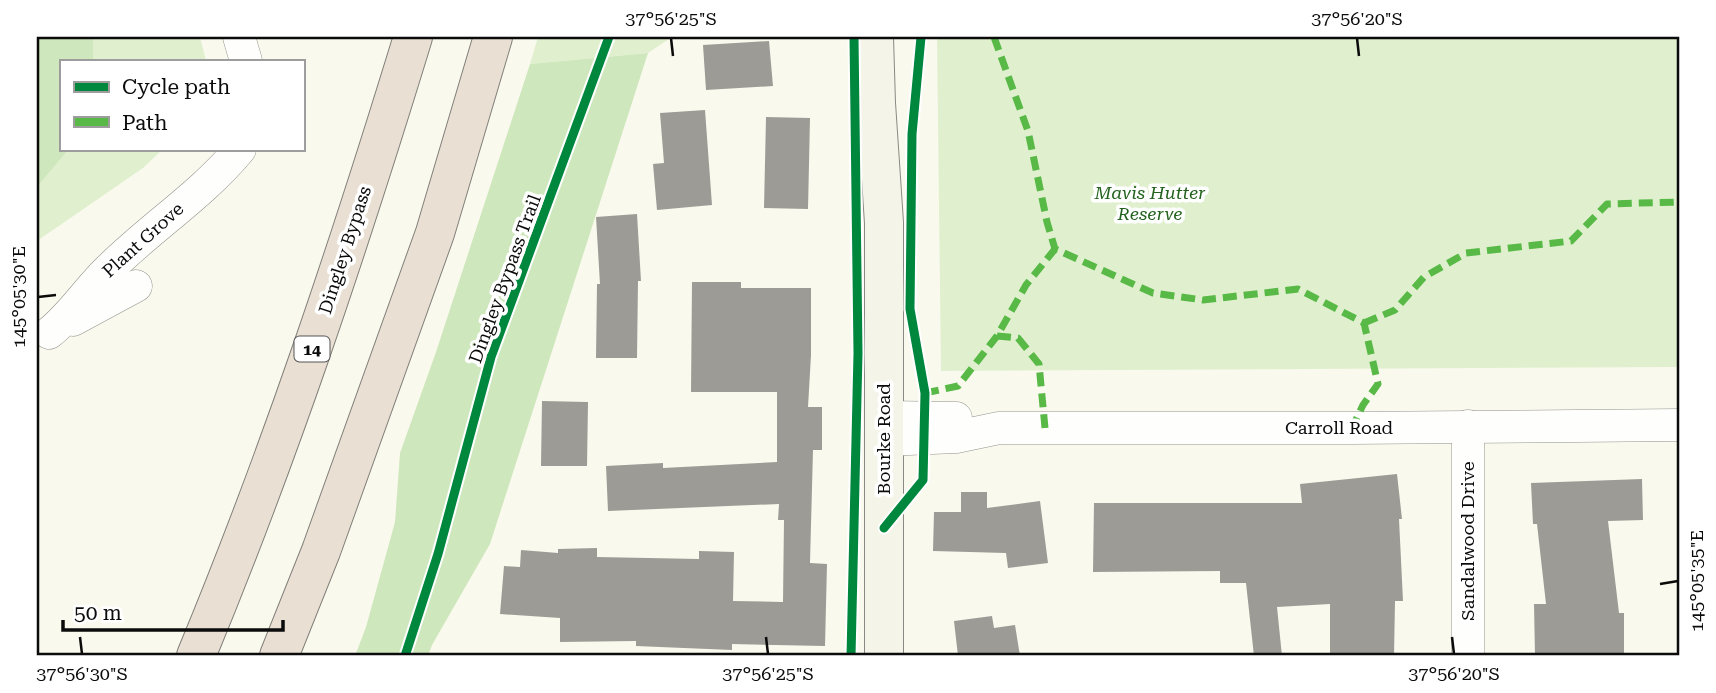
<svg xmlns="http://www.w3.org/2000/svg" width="1716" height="693" font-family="'Roboto Serif',serif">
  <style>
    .green { fill: #e0f0ce }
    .forest { fill: #cfe7bc }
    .building { fill: #9c9b95 }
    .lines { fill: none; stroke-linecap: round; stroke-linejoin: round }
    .street-casing { stroke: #93928d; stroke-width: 33 }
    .secondary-casing { stroke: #898984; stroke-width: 40 }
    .highway-casing { stroke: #807f7a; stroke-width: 40 }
    .street { stroke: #fefefc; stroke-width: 32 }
    .secondary { stroke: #f4f4e8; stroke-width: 38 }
    .highway { stroke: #e9e0d3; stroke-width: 38 }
    .quiet { stroke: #58b947; stroke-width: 7; stroke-dasharray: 14 7; stroke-linecap: butt }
    .cycleway-casing { stroke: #fff; stroke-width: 13 }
    .cycleway { stroke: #00873e; stroke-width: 9 }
    .ticks { fill: none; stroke: #0b0b0b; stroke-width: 2.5 }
    .labels { text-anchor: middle; stroke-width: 7; stroke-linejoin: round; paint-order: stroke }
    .shield { fill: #fff; stroke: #545454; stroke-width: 2 }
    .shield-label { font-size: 16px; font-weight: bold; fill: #0b0b0b }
    .park-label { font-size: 18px; font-style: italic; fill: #23621c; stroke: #fff }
    .street-label { font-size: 18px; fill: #0b0b0b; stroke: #fff }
    .neatline { fill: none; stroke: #0b0b0b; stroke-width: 2.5 }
    .ticks-label { font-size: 18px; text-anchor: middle; fill: #0b0b0b }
  </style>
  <rect width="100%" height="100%" fill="#faf9ee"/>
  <g class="green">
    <polygon points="93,37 200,37 206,61 93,61"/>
    <polygon points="538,37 672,37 648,53 530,64"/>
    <polygon points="937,37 1679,37 1679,367 941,371"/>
    <polygon points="69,149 163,149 143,168 37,241 37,187"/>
  </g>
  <g class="forest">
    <polygon points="37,37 93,37 93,61 61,61 61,149 69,149 37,187"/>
    <polygon points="648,53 490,544 432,645 428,656 355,656 366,627 395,522 400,453 436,352 530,64"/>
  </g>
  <g class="building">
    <polygon points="769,41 773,86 706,90 703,45"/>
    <polygon points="705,110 712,205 657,210 653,164 664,163 660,113"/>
    <polygon points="766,117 810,118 808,209 764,208"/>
    <polygon points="637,214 641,281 638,281 637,358 596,358 597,284 600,284 596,217"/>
    <polygon points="692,282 741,282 741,288 811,288 811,355 808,407 822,407 822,450 813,450 810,563 827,564 825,646 732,644 732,650 636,646 636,641 560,642 560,618 500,614 504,566 520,567 521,550 558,553 558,549 597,548 597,557 699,559 699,551 734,552 733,601 783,602 784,520 778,520 779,504 608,511 606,466 663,463 663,468 777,462 777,392 691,392"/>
    <polygon points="542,401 588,402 587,466 541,466"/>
    <polygon points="1397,474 1402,519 1399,519 1403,601 1395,601 1394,656 1330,656 1330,604 1277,607 1282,656 1254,656 1246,583 1220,583 1220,571 1093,572 1094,503 1302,503 1300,484"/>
    <polygon points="1642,479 1643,520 1608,521 1619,613 1624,613 1624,656 1535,656 1534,604 1546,604 1537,524 1533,524 1531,483"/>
    <polygon points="961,492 987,492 987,508 1040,501 1048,563 1008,568 1006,553 933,551 934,512 961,512"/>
    <polygon points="992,616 994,628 1015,625 1020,656 958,656 954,621"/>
  </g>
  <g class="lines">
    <g class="street-casing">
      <g id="street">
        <polyline points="239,37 246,61"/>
        <polyline points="73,320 136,286"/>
        <path d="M 49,333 C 72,315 87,290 108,270 C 150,228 202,195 240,149"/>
        <polyline points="885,417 956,418"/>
        <polyline points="884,440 956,437 999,428 1352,428 1679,425"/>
        <polyline points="1468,656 1468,426"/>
      </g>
    </g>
    <g class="secondary-casing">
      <polyline id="secondary" points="874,37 876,103 884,223 884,656"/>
    </g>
    <g class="highway-casing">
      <g id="highway">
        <path d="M 196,656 C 280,454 349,246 413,37"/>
        <polyline points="279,656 321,551 435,233 493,37"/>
      </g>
    </g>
    <use href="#street" class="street"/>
    <use href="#secondary" class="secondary"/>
    <use href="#highway" class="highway"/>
    <g class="quiet">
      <polyline points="994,37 1028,131 1047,222 1055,249 1153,293 1203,300 1298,289 1364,323 1378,384 1363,405 1352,428"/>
      <polyline points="1364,323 1395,310 1424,277 1466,253 1571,241 1607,204 1679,202"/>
      <polyline points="997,336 1018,338 1039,364 1045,428"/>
      <polyline points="925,393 958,386 997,336 1026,285 1055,249"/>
    </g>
    <g class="cycleway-casing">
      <g id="cycleway">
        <polyline points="884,528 923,480 925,393 910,309 912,134 921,37"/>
        <polyline points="405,656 438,554 491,357 609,37"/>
        <polyline points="851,656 858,353 854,37"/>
      </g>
    </g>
    <use href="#cycleway" class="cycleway"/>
  </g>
  <path class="ticks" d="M 671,38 L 673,56M 1357,38 L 1359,56M 38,297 L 56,295M 1660,584 L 1678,581M 80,637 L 82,654M 766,637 L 768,654M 1452,637 L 1454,654"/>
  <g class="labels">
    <rect class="shield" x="294.5" y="336.5" width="35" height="25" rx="5"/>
    <g class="shield-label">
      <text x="312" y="355">14</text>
    </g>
    <g class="park-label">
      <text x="1150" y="199">Mavis Hutter<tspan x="1150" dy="21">Reserve</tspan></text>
    </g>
    <g class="street-label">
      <text transform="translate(143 240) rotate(-42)" y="6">Plant Grove</text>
      <text transform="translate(345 250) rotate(-72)" y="6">Dingley Bypass</text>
      <text transform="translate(505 279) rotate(-70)" y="6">Dingley Bypass Trail</text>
      <text x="1339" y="434">Carroll Road</text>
      <text transform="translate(884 439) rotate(-90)" y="6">Bourke Road</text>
      <text transform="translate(1468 541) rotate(-90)" y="6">Sandalwood Drive</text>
    </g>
  </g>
  <rect width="1716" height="693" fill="none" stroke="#ffffff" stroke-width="77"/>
  <rect x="60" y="60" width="245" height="91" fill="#ffffff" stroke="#9d9d9d" stroke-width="2"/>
  <rect x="74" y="82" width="35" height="10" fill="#00873e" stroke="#9d9d9d" stroke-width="2"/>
  <text x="122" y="94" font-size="21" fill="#0b0b0b">Cycle path</text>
  <rect x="74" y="117" width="35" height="10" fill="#58b947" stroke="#9d9d9d" stroke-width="2"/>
  <text x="122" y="130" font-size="21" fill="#0b0b0b">Path</text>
  <path d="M63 620v10h220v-10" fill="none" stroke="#0b0b0b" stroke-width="3.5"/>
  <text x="74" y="620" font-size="21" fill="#0b0b0b" stroke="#ffffff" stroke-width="5" paint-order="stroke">50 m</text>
  <rect x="38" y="38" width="1640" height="616" class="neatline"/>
  <g class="ticks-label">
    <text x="671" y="25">37°56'25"S</text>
    <text x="1357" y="25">37°56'20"S</text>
    <text transform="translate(19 297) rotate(-90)" y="6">145°05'30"E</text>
    <text transform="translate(1697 581) rotate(-90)" y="6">145°05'35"E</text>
    <text x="82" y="680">37°56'30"S</text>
    <text x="768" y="680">37°56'25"S</text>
    <text x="1454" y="680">37°56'20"S</text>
  </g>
</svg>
